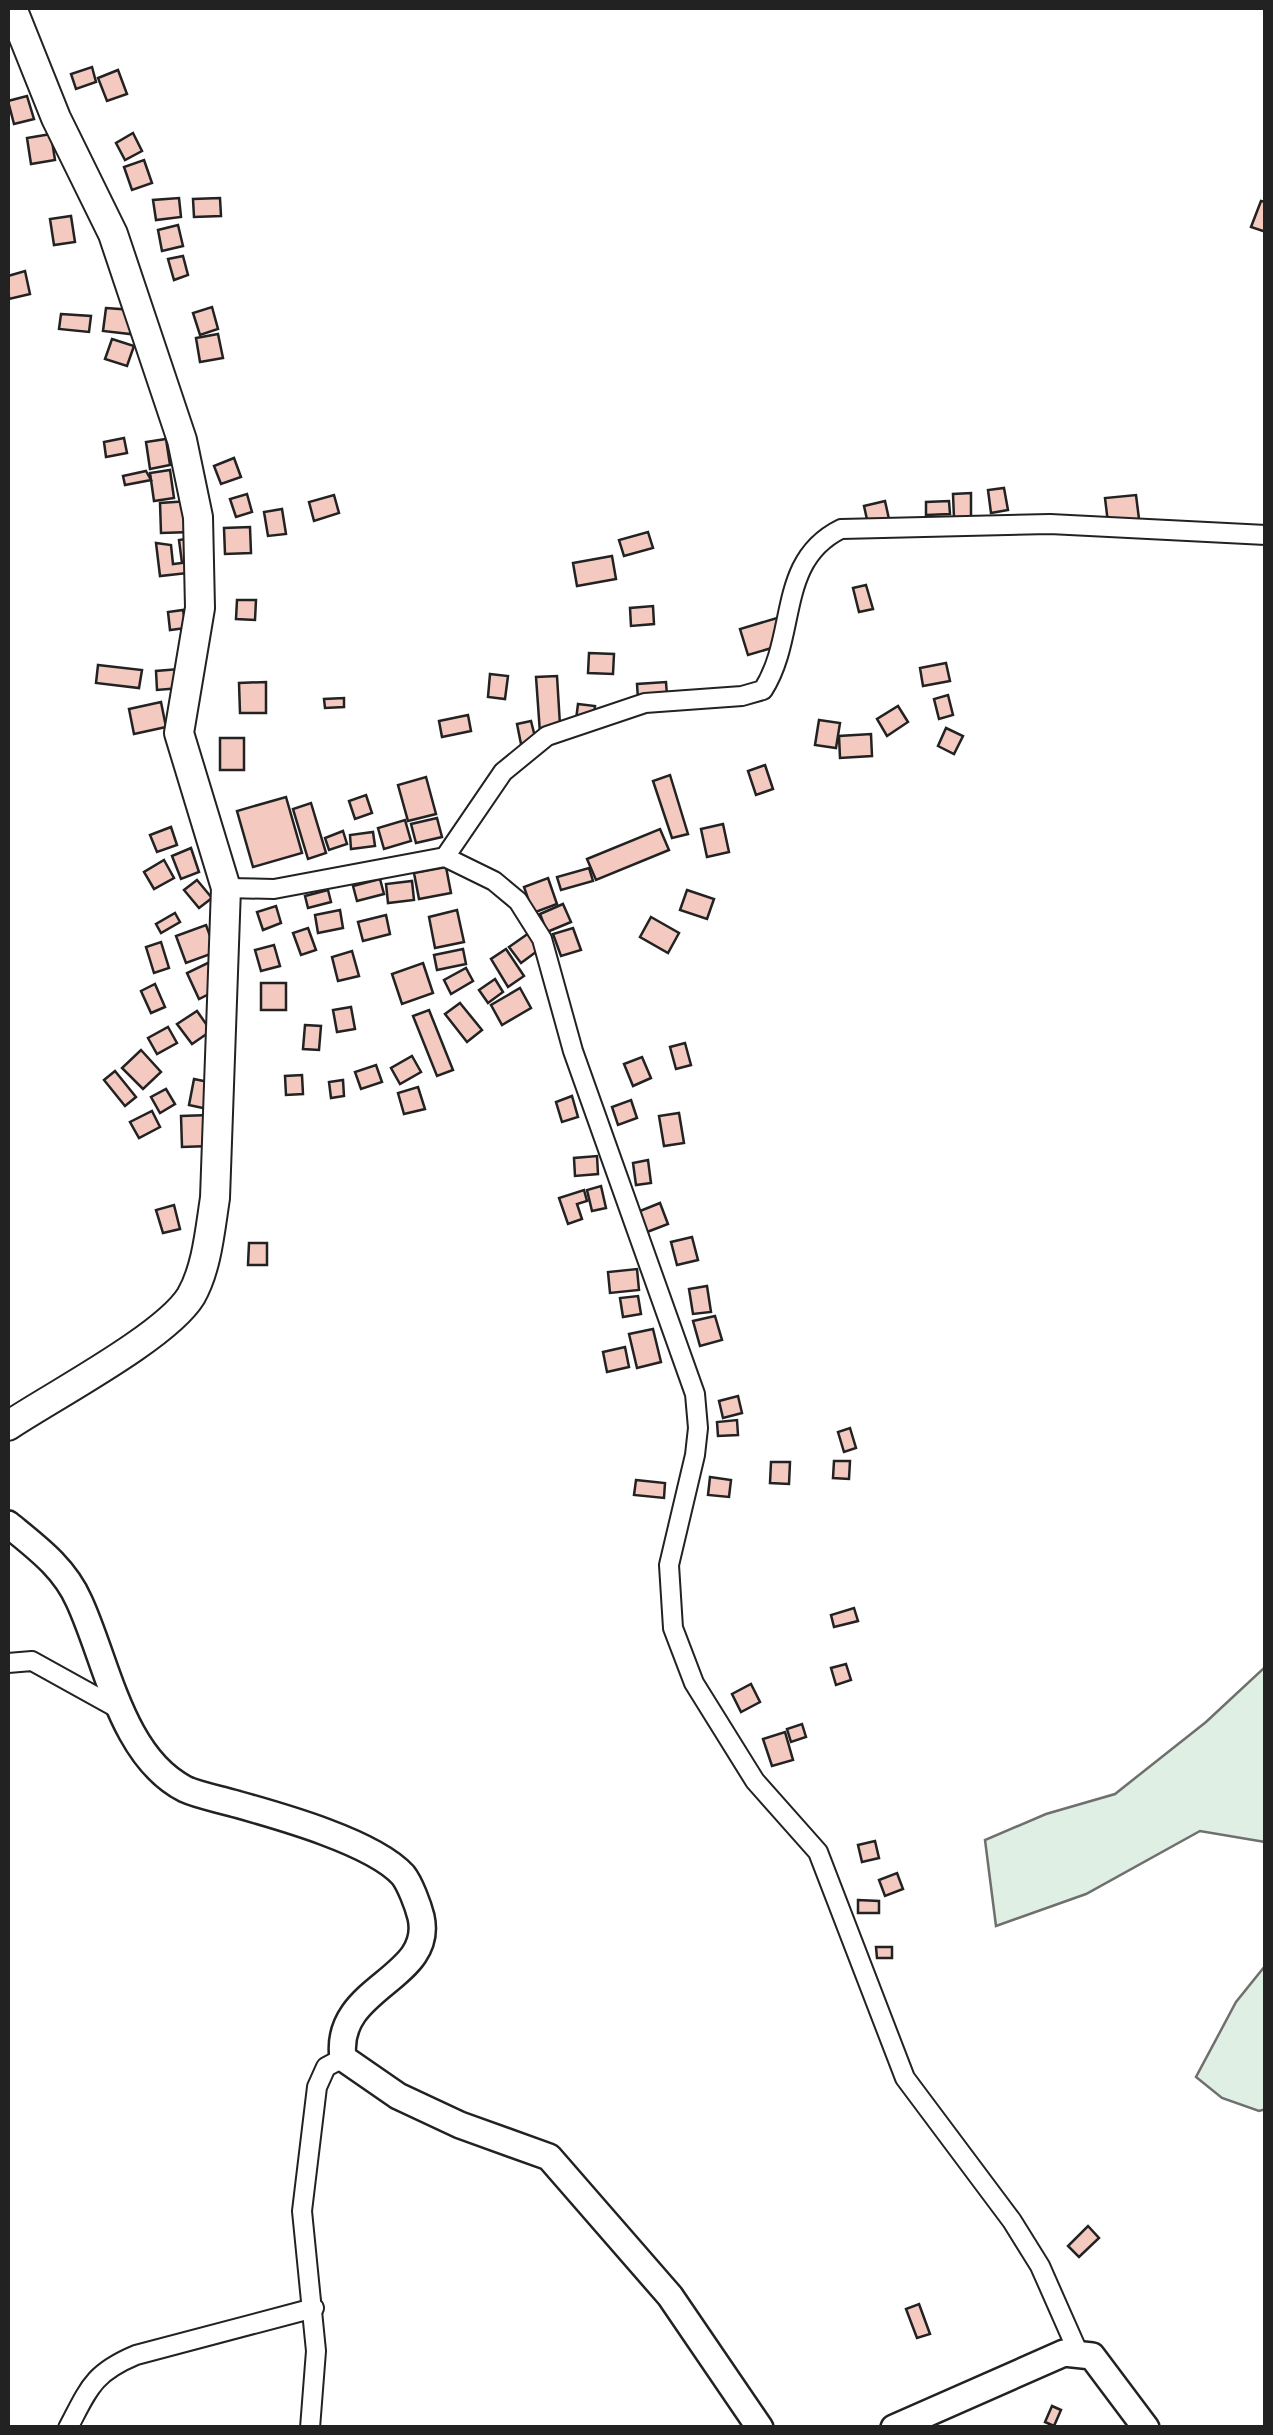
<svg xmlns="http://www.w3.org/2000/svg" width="1273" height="2435" font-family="'Public Sans',sans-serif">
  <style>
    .green { fill: #e0efe3; stroke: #6f6f6f; stroke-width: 2.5 }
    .building { fill: #f3c9c0; stroke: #222; stroke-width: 2.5 }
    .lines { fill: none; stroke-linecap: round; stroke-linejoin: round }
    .street-casing { stroke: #222; stroke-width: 22 }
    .secondary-casing { stroke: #222; stroke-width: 30 }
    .primary-casing { stroke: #222; stroke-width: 32 }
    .street { stroke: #fff; stroke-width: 18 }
    .secondary { stroke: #fff; stroke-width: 25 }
    .primary { stroke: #fff; stroke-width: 28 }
  </style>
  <rect width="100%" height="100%" fill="#fff"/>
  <g class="green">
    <polygon points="1265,1667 1265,1842 1200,1831 1086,1894 996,1926 985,1840 1046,1814 1115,1794 1206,1722"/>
    <polygon points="1265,1966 1266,2109 1259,2111 1222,2098 1196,2077 1236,2002"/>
  </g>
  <g class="building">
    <polygon points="92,67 96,82 76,89 71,74"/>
    <polygon points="118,70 127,94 107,101 98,78"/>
    <polygon points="27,96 34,119 14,124 8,101"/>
    <polygon points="133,133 142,151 125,160 116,143"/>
    <polygon points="51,134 55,160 31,164 27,138"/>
    <polygon points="144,160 152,183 132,190 124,167"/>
    <polygon points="179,198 181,217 156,220 153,200"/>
    <polygon points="220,198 221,216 194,217 193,199"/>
    <polygon points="1261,201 1266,202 1266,232 1251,227"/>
    <polygon points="71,216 75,242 54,245 50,219"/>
    <polygon points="178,225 183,246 162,251 158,230"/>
    <polygon points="183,256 188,275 174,280 168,259"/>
    <polygon points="25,271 30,294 9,299 8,276"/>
    <polygon points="212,307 218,329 200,335 193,313"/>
    <polygon points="106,308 133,310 130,334 103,331"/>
    <polygon points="61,314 91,316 89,332 59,329"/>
    <polygon points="218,334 223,358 200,362 196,338"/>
    <polygon points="112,339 134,346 127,366 105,359"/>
    <polygon points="124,438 127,453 106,457 104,442"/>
    <polygon points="166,439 170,465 150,469 146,442"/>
    <polygon points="234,458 241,477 221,484 214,466"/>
    <polygon points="170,470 174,498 154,501 150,473"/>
    <polygon points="146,471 151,480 125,485 123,476"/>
    <polygon points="1004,488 1008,510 991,513 988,490"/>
    <polygon points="971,493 971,517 954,518 953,494"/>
    <polygon points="247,494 252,512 236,517 230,499"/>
    <polygon points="334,495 339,513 314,521 309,502"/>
    <polygon points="1136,495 1139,519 1108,523 1105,498"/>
    <polygon points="189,501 191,532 161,533 160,503"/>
    <polygon points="885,501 889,519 868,524 864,506"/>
    <polygon points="949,501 950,514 926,515 926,502"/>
    <polygon points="282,509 286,534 268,536 264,512"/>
    <polygon points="250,527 251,553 225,554 224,528"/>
    <polygon points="648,532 653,548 624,556 619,540"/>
    <polygon points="193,538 197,572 160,576 156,543 171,545 173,564 182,563 179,540"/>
    <polygon points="612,556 616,579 577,586 573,563"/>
    <polygon points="866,585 873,609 859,612 853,588"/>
    <polygon points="237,600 256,600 255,620 236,619"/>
    <polygon points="653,606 654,624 631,626 630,608"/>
    <polygon points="183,610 186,628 170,630 168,612"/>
    <polygon points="777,618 785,644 748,655 740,629"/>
    <polygon points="589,653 614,654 613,674 588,673"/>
    <polygon points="946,663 950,681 923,686 920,668"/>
    <polygon points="98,665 142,670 139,688 96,683"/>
    <polygon points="179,669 180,688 157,690 156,671"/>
    <polygon points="490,674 508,676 505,699 488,697"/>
    <polygon points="557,676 560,725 540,733 536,677"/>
    <polygon points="266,682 266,713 240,713 239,683"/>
    <polygon points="666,682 667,696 638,699 637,684"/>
    <polygon points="948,695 953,715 939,719 934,699"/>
    <polygon points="344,698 344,707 325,708 324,699"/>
    <polygon points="161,702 166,727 134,734 129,709"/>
    <polygon points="578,704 595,706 593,723 576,720"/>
    <polygon points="898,706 908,722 887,736 877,719"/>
    <polygon points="468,715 471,731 442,737 439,721"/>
    <polygon points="819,720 840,723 836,748 815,745"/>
    <polygon points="531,721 536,741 521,744 517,724"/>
    <polygon points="946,728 963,736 954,754 938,746"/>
    <polygon points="871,734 872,756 840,758 839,736"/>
    <rect x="220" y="738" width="24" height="32"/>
    <polygon points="765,765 773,789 756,795 748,771"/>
    <polygon points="670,775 688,834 672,838 653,781"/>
    <polygon points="426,777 436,814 408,821 398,785"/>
    <polygon points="366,795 372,813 355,819 349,801"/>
    <polygon points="286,797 302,853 253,867 237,811"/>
    <polygon points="311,803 326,853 308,859 293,809"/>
    <polygon points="437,818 442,837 416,843 411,824"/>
    <polygon points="405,820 411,841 384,849 378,828"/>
    <polygon points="723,824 729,852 707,857 701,829"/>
    <polygon points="171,827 177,845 157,852 150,835"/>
    <polygon points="660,829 669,850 596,880 587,859"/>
    <polygon points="343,831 347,844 329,850 325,838"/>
    <polygon points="373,832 375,846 351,849 350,835"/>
    <polygon points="191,848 199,872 181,879 172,856"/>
    <polygon points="164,860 174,878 154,889 144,872"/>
    <polygon points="446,867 451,893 419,899 414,873"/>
    <polygon points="589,868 593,881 561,890 557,877"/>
    <polygon points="548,878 557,904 533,913 524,887"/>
    <polygon points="380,879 384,894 357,901 353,886"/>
    <polygon points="197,880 212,898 199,908 184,890"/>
    <polygon points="412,881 414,900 388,903 386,884"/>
    <polygon points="328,890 331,902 308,908 305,896"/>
    <polygon points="687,890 714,899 707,919 680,910"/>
    <polygon points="563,904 571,922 547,932 540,914"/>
    <polygon points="276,906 281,923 263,930 257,912"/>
    <polygon points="340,910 343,928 318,933 315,915"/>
    <polygon points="457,910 464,942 435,948 429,917"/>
    <polygon points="175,913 180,922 161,933 156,924"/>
    <polygon points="386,915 390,934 363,941 358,922"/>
    <polygon points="651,917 679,933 668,953 640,937"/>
    <polygon points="206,925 216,952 186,963 176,936"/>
    <polygon points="308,928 316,950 301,955 293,933"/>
    <polygon points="573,928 581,950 561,956 553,934"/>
    <polygon points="529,933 540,949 521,963 509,947"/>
    <polygon points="161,942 169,968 154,973 146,947"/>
    <polygon points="274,945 280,966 261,971 255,950"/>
    <polygon points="463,949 466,964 437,970 434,955"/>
    <polygon points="506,949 524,976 508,987 491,959"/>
    <polygon points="352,951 359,976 338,981 332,957"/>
    <polygon points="214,960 227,985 199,999 187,973"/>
    <polygon points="423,963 433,993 402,1004 392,974"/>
    <polygon points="466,968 473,981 451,994 444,980"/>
    <polygon points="495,979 503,992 488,1003 479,990"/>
    <rect x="261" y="983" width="25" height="27"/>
    <polygon points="155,984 165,1007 151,1013 141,991"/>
    <polygon points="520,988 531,1008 502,1025 491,1005"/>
    <polygon points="460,1003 482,1030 467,1042 445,1014"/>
    <polygon points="351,1007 355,1029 337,1032 333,1010"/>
    <polygon points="429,1010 453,1070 437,1076 413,1016"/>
    <polygon points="197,1011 211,1031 192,1044 177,1024"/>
    <polygon points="305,1025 321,1026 319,1050 303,1049"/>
    <polygon points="168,1027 177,1043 157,1054 148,1038"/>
    <polygon points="685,1043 691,1065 676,1069 670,1047"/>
    <polygon points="141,1050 161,1072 143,1089 122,1068"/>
    <polygon points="412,1056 421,1072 400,1084 391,1068"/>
    <polygon points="642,1057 651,1078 633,1086 624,1064"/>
    <polygon points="376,1065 382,1082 361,1089 355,1072"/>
    <polygon points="115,1071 136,1097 125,1106 104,1080"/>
    <polygon points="302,1075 303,1094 286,1095 285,1076"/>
    <polygon points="194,1079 218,1084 212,1110 189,1105"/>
    <polygon points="343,1080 344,1096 331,1098 329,1082"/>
    <polygon points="418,1087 425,1109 404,1114 398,1093"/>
    <polygon points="166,1089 175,1104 160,1113 151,1097"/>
    <polygon points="572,1096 578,1117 562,1122 556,1102"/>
    <polygon points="631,1100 637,1118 618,1125 612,1107"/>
    <polygon points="152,1111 160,1127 139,1138 130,1122"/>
    <polygon points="679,1113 684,1143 664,1146 659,1116"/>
    <polygon points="209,1115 210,1146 182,1147 181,1116"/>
    <polygon points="597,1156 598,1174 575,1176 574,1158"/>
    <polygon points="648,1160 651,1183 636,1185 633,1163"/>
    <polygon points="601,1186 606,1208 592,1211 587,1190"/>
    <polygon points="584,1190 587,1201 577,1204 582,1219 568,1224 559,1198"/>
    <polygon points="660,1203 668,1224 647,1232 640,1211"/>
    <polygon points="174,1205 180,1229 163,1233 156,1210"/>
    <polygon points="692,1237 698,1260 677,1265 671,1242"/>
    <polygon points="249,1243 267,1243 267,1265 248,1265"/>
    <polygon points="637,1269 639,1290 610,1293 608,1272"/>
    <polygon points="707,1286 711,1312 693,1314 689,1289"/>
    <polygon points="638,1296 641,1314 623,1317 620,1298"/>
    <polygon points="715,1316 722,1340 700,1346 693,1321"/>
    <polygon points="653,1329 661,1362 637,1368 629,1334"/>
    <polygon points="625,1347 629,1367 607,1372 603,1352"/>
    <polygon points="738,1396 742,1413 723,1418 719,1401"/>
    <polygon points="737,1420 738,1435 718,1436 717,1422"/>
    <polygon points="850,1428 856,1448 844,1452 838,1432"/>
    <polygon points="834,1461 850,1461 849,1479 833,1478"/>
    <polygon points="771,1462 790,1462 789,1484 770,1483"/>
    <polygon points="710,1477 731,1480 729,1497 708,1495"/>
    <polygon points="636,1480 665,1483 664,1498 634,1495"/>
    <polygon points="854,1608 858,1621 834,1627 831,1615"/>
    <polygon points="846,1664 851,1680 836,1685 831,1668"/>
    <polygon points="751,1684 760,1702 741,1712 732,1694"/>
    <polygon points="802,1724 806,1737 791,1742 787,1729"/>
    <polygon points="785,1732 793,1760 772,1766 763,1739"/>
    <polygon points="875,1841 879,1858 862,1862 858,1845"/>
    <polygon points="897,1873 903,1889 885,1896 879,1880"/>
    <polygon points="858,1900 879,1901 879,1913 858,1913"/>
    <polygon points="876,1947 892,1947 892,1958 877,1958"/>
    <polygon points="1088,2226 1099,2238 1079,2257 1068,2246"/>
    <polygon points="919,2304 930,2334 917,2338 906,2309"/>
    <polygon points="1052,2406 1061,2410 1054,2426 1045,2422"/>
  </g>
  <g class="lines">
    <g class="street-casing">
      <g id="street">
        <path d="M 445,857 L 503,772 L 547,736 L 645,703 L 742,696 L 763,690 C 798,635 776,561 841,529 L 1050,524 L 1266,535"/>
        <polyline points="226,888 274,889 445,857 494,881 518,901 542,939 573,1051 695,1394 698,1428 695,1455 669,1565 673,1628 694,1683 755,1781 818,1852 905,2078 1012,2221 1040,2266 1078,2352"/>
        <polyline points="8,1663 32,1661 124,1712"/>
        <path d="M 68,2428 C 89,2388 93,2373 136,2355 L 314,2308"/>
        <polyline points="310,2428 316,2351 302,2211 317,2087 326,2067 343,2058"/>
      </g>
    </g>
    <g class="secondary-casing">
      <g id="secondary">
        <path d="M 8,1524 C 36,1547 64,1567 79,1601 C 107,1661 121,1756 185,1789 C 200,1796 220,1799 236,1804 C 279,1816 373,1842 403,1875 C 410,1884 418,1905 421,1917 C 435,1980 333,1986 343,2058 L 398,2096 L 460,2125 L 549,2157 L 670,2296 L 760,2428"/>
        <polyline points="894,2428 1064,2353 1092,2356 1146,2428"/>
      </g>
    </g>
    <g class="primary-casing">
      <path id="primary" d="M 8,1426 C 51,1397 166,1337 191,1296 C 207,1268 210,1230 215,1198 L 226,888 L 179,733 L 200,608 L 198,517 L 182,440 L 113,234 L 56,118 L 12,8"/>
    </g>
    <use href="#street" class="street"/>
    <use href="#secondary" class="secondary"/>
    <use href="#primary" class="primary"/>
  </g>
  <rect width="1273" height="2435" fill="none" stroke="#222222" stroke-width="20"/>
</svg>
